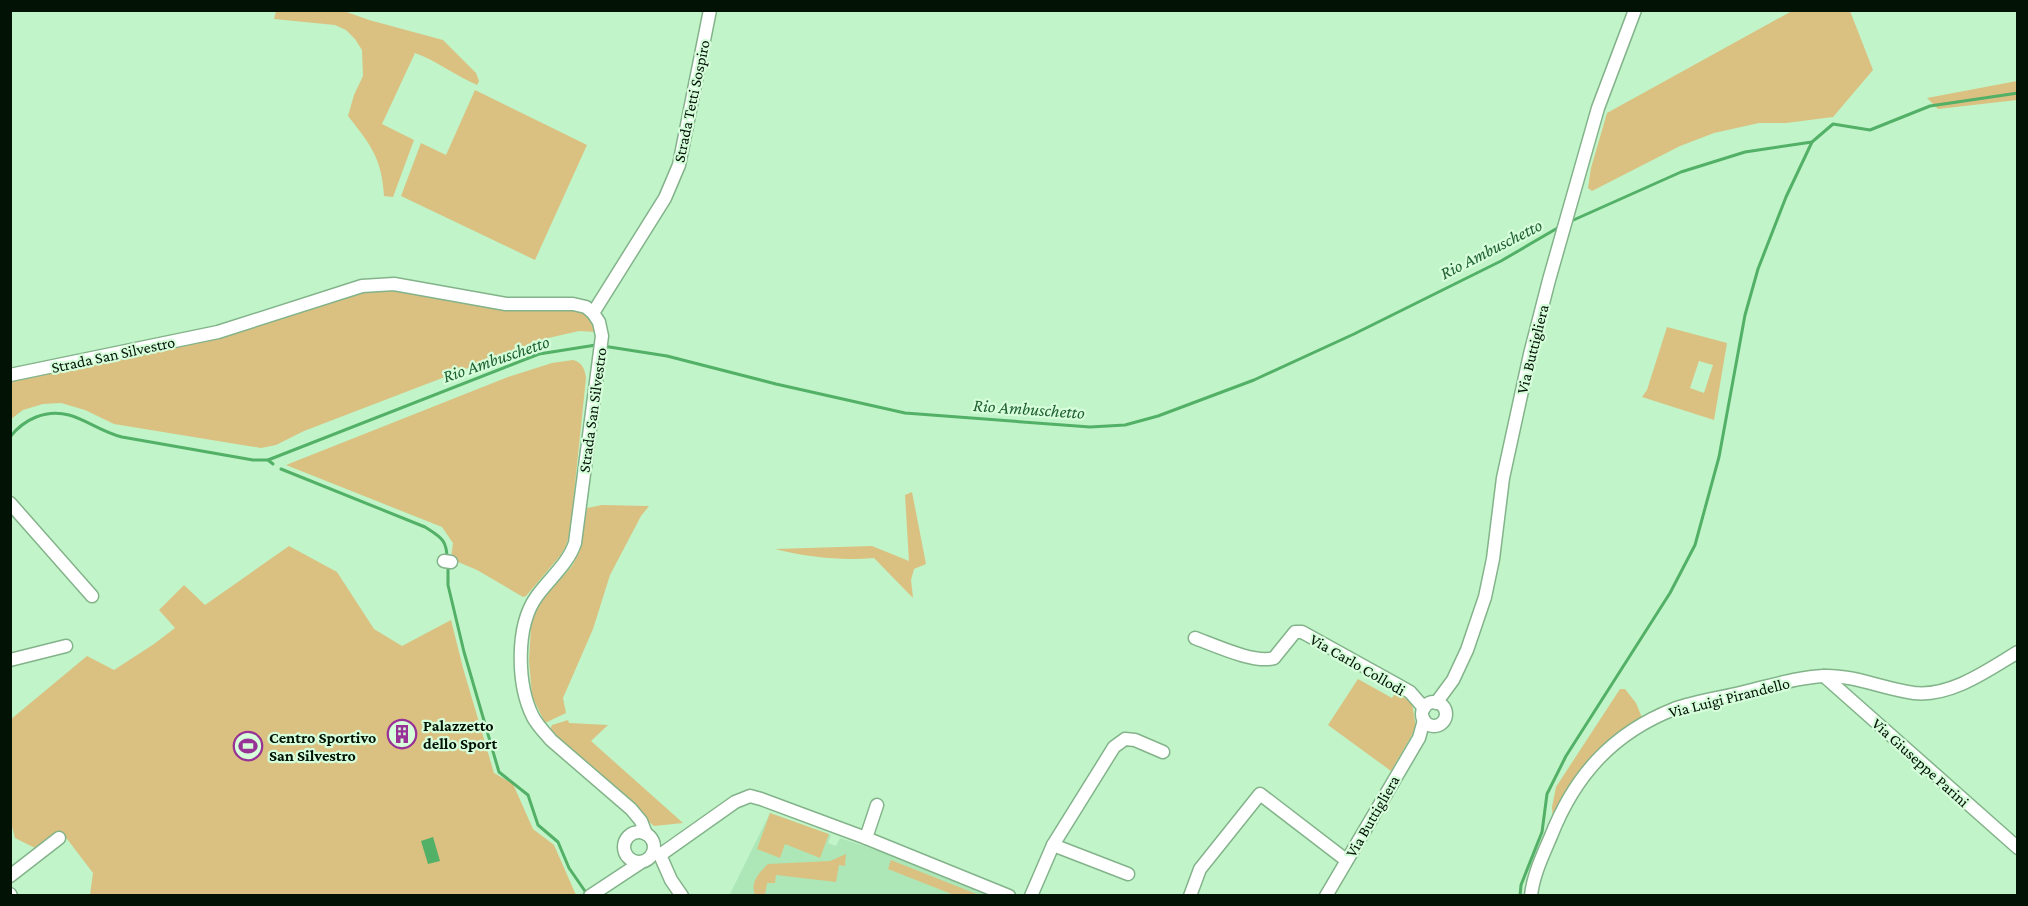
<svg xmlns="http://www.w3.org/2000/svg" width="2028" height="906" font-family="'Crimson Pro',serif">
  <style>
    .built { fill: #aee7b7 }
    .green { fill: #dac181; fill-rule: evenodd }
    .water { fill: #52b067 }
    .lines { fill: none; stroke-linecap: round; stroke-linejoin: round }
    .stream { stroke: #52b067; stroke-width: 3 }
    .minor-casing { stroke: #83b38a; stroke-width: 15 }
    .minor { stroke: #fff; stroke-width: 12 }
    .labels { text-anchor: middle; stroke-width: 4.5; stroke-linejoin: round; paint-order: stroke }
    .street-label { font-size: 16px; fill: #021205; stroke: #d6fedb }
    .poi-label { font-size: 16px; font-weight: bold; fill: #021205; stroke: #d6fedb; text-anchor: start }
    .water-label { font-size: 18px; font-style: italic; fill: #1f6030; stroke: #d6fedb }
  </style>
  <rect width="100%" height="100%" fill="#c1f4c8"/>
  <polygon class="built" points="770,813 831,835 828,843 836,846 840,838 891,855 989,895 729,896"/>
  <g class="green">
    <path d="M 276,11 L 344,11 L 369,20 L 443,40 L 476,73 L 479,81 L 477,85 C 456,76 437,61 415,53 L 382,124 L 414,140 L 393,197 L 384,196 C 382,158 370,144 348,116 L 354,95 L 363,76 L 362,50 L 355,39 L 346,30 L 335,25 L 274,19 Z"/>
    <polygon points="1792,11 1850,11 1873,70 1833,117 1786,123 1759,123 1714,133 1680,146 1592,191 1588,188 1591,168 1607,113"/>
    <polygon points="2017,81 2017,100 1938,109 1927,98"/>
    <polygon points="475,90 587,145 535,260 401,196 421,143 446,155"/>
    <path d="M 388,288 L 571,308 C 585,313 591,318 596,332 L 579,331 L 544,339 L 304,431 L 276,445 L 261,448 L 114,424 L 85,410 L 61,403 L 43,404 L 23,410 L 11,419 L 11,380 L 355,293 Z"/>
    <path d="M 1667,327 L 1727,343 L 1714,420 L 1642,397 L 1647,390 ZM 1699,361 L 1713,365 L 1704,393 L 1690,388 Z"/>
    <path d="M 573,360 C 582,362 585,369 586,378 L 570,532 L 566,546 L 560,556 L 526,596 L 523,597 L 477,570 L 451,559 L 453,543 L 442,527 L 286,465 L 508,377 L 552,363 Z"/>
    <path d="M 912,492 L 926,564 L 914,569 L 911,580 L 913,598 L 874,558 C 841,561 807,557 775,549 L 872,546 L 909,561 L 905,495 Z"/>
    <polygon points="602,505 649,506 641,516 610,575 593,629 563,698 566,713 545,723 532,696 529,660 531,628 536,607 572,566 580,550 587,508"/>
    <polygon points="289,546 337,572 374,629 402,646 451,620 463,668 494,773 513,784 533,829 554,845 576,895 90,895 93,873 61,831 37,849 15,838 10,819 10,720 87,656 114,670 154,644 175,628 159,610 184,585 205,605"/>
    <polygon points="1358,679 1392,698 1396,692 1412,703 1416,728 1391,771 1328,725"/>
    <polygon points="1620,689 1625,689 1636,703 1643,720 1634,725 1553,821 1552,807 1556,787"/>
    <polygon points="568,720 569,723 608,725 591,741 683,823 654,826 640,814 550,730 552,725"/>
    <polygon points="770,813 829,834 820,858 785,844 780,858 757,849"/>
    <path d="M 846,854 L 845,866 L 839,865 L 836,882 L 776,875 L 775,883 L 767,883 L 765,895 L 755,895 C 750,882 759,873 768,864 L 830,861 Z"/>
    <polygon points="891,860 979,895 954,895 888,869"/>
  </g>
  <polygon class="water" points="433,837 440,861 428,864 421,841"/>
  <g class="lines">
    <g class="stream">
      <polyline points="1569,222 1681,172 1745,152 1812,142 1833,124 1870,130 1930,106 2018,93"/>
      <polyline points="603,346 667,356 776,384 905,413 1090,427 1125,425 1158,416 1254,380 1354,334 1501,261 1561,226"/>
      <path d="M 10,437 C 24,419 46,409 69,415 C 87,420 102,432 122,437 L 253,460 L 268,460 L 539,354 L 596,345"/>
      <polyline points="268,460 273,464"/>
      <path d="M 281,469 L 425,527 C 440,537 447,539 447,559"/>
      <polyline points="448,566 448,585 464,652 499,772 528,795 538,825 558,842 569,868 587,894"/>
      <polyline points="1520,896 1521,885 1542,832 1547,794 1566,756 1670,593 1695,545 1719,457 1745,315 1758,269 1786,197 1812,142"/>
    </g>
    <g class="minor-casing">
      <g id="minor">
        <polyline points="593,313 665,198 679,165 710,10"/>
        <path d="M 10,375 L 218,332 L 362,286 L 394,284 L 506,304 L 573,304 L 586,307 L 593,313 L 599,322 L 602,336 L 575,543 C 568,564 550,578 537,596 C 515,626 517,685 533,717 C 538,726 545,733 551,740 L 631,809 L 641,821 L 646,834"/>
        <polyline points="10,503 92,596"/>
        <polyline points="444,561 451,562"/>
        <path d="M 1195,638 C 1214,645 1255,664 1274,658 L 1295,632 L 1302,632 L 1396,684 L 1410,692 L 1424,708"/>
        <polyline points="10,660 66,646"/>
        <polyline points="1824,676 2018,848"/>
        <circle cx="1434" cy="714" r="12"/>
        <polyline points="1436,703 1453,680 1467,650 1485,597 1493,559 1503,478 1530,354 1549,280 1598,108 1635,10"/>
        <circle cx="639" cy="847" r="15"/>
        <polyline points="866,838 877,805"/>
        <polyline points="1053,845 1128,874"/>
        <polyline points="654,853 660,855 671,880 682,896"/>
        <polyline points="660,855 735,802 750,796 761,799 866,838 1009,896"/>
        <polyline points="10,876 59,838"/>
        <polyline points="10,894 11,896"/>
        <polyline points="590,896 640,863"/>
        <polyline points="1031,896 1053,845 1114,747 1125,739 1135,740 1163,752"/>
        <polyline points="1190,896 1200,869 1260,794 1346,860"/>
        <polyline points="1326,896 1419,738 1424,720"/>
        <path d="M 1531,896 C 1533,875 1543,855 1551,836 C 1575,775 1613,733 1674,709 C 1696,701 1721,698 1744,692 C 1770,686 1798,677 1824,676 C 1854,675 1884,689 1914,693 C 1951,697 1988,670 2018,652"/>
      </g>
    </g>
    <use href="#minor" class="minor"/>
  </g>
  <defs>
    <g id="building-ring" transform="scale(1.5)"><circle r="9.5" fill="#d6fedb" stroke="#983296" stroke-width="1.5"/><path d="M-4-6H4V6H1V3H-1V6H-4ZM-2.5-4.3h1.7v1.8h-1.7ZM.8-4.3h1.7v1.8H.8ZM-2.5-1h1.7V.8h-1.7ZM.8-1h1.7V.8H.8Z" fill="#983296"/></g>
    <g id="stadium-ring" transform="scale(1.5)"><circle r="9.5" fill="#d6fedb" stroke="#983296" stroke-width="1.5"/><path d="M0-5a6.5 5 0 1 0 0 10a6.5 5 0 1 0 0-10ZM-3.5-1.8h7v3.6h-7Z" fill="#983296"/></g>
  </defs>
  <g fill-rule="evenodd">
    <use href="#building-ring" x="402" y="734"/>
    <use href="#stadium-ring" x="248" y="746"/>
  </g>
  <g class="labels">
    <g class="street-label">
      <text transform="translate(691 101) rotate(-78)" y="6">Strada Tetti Sospiro</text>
      <text transform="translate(1532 349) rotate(-76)" y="6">Via Buttigliera</text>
      <text transform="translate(113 354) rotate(-12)" y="6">Strada San Silvestro</text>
      <text transform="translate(592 410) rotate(-82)" y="6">Strada San Silvestro</text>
      <text transform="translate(1358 664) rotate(30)" y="6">Via Carlo Collodi</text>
      <text transform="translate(1729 697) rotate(-14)" y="6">Via Luigi Pirandello</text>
      <text transform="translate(1921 762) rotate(42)" y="6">Via Giuseppe Parini</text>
      <text transform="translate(1372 816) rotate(-60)" y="6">Via Buttigliera</text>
    </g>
    <g class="poi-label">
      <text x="423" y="731">Palazzetto<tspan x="423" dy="18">dello Sport</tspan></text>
      <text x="269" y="743">Centro Sportivo<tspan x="269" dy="18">San Silvestro</tspan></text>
    </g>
    <g class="water-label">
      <text transform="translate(1491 249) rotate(-27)" y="6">Rio Ambuschetto</text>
      <text transform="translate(496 359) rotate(-19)" y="6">Rio Ambuschetto</text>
      <text transform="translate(1029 409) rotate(4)" y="6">Rio Ambuschetto</text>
    </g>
  </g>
  <rect width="2028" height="906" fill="none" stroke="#021205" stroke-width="24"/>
</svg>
